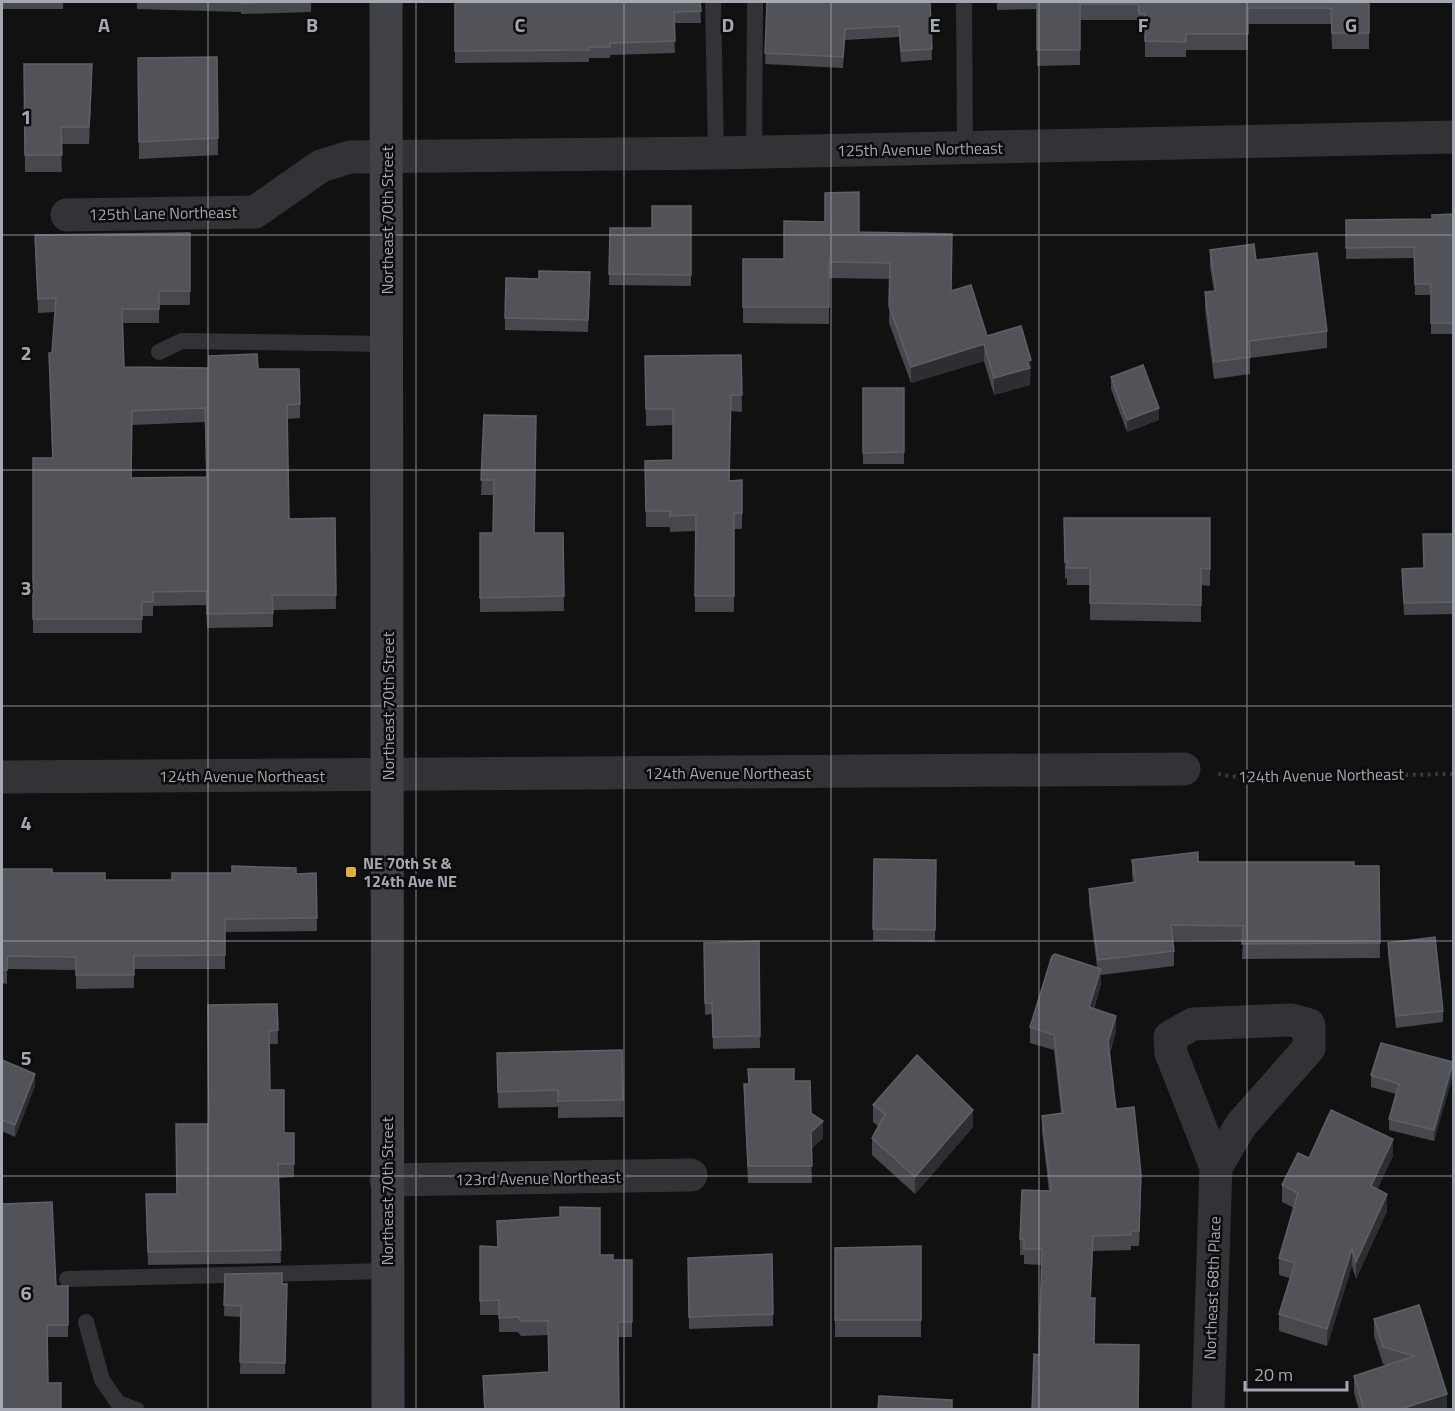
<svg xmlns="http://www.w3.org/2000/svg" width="1455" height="1411" font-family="'Titillium Web',sans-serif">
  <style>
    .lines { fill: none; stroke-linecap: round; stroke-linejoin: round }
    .path { stroke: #393a3e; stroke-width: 4; stroke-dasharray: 3 4.5; stroke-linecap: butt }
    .service { stroke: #333337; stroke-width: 16 }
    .minor { stroke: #333337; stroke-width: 33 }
    .secondary { stroke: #414247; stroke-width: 33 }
    .wall { fill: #47484d; fill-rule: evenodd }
    .shaded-wall { fill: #2d2e31 }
    .building { fill: #515358; stroke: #5e6066; stroke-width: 1.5; fill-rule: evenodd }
    .grid { fill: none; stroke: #a4a8b2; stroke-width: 1.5; stroke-opacity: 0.55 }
    .poi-dot { fill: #e2ae3a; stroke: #0c0c0d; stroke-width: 2 }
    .labels { text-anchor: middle; stroke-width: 5; stroke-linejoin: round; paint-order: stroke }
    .street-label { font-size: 16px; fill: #a4a8b2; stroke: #0c0c0d }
    .poi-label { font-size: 16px; font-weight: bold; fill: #a4a8b2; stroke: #0c0c0d; text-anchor: start }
    .grid-label { font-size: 20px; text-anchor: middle; font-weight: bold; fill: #a4a8b2; stroke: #0c0c0d; stroke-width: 5; stroke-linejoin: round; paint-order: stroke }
  </style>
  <rect width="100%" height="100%" fill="#111112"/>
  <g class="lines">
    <polyline class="path" points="1218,774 1243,778 1454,774"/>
    <g class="service">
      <polyline points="713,2 716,153"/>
      <polyline points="964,2 965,148"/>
      <polyline points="754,152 755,2"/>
      <polyline points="159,352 182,341 388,344"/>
      <polyline points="67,1279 387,1271"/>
      <polyline points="86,1322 102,1380 118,1403 137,1410"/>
    </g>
    <g class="minor">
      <polyline points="67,215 255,212 321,166 350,157 716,153 1454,137"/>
      <polyline points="2,777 1184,769"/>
      <polyline points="386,1180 691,1175"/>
      <polyline points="1208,1410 1216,1167 1171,1053 1170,1037 1193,1024 1291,1020 1309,1025 1309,1048 1241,1125 1216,1167"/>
    </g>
    <polyline class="secondary" points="386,2 388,1410"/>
  </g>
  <g class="wall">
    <rect x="2" y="2" width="61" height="7"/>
    <polygon points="137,2 311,2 311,12 241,14 241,12 137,9"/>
    <polygon points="455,2 700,2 701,23 674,23 675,53 610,55 610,58 589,58 589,62 455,63"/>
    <polygon points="767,2 930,2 932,60 901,62 899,37 845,40 843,68 765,64"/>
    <polygon points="997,2 1369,2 1369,49 1332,49 1331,24 1248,24 1248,50 1186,50 1186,57 1145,57 1145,30 1139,30 1138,20 1080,20 1080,65 1037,66 1037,9 997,10"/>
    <polygon points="217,57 218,155 139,159 138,58"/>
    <polygon points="24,64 92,81 89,144 61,144 62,172 25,172"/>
    <polygon points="691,206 691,286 609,285 610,228 652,228"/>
    <polygon points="1454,214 1454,334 1431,334 1431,295 1415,295 1414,258 1346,259 1346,220 1432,219"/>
    <polygon points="859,232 952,291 987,336 1031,377 1030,377 1030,385 994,395 984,361 911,383 889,323 890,279 829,278 829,324 743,323 743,259 784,259"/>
    <path d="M 190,233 L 190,305 L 159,305 L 159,323 L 122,323 L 124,367 L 209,368 L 209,356 L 258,369 L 300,404 L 300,418 L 287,419 L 289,519 L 335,518 L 336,609 L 273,610 L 273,627 L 207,628 L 206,605 L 153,606 L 153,616 L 142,616 L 142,633 L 33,633 L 33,458 L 52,458 L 49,353 L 52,353 L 55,312 L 38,313 L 35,235 ZM 205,422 L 206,477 L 132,478 L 132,425 Z"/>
    <polygon points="1210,250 1256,260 1327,331 1327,348 1250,358 1250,374 1214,379 1205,309 1205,292 1214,291 1210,267"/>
    <polygon points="590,272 588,332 505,330 505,318 539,279"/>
    <polygon points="741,355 742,412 731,411 729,481 742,480 742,529 734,529 734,612 695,612 695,531 670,532 670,527 646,527 645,461 673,460 673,425 646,426 645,356"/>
    <polygon points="1111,377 1159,420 1127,432 1111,389"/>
    <rect x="863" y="388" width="41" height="76"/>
    <polygon points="484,415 534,533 563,533 564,611 480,612 480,533 493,533 494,495 481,495"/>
    <polygon points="1064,518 1210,518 1210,586 1201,585 1201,622 1090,620 1090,585 1067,585 1067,578 1065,579"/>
    <polygon points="1454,534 1454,614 1404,615 1402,569 1423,568"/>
    <polygon points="874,859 936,860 935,942 873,941"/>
    <polygon points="1132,860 1354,866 1379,866 1380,958 1242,959 1243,941 1173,940 1174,951 1174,966 1101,975 1101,984 1094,1009 1116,1031 1110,1053 1116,1109 1141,1190 1139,1246 1131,1246 1131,1250 1093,1251 1091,1298 1095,1313 1094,1344 1039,1355 1042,1265 1024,1264 1024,1255 1020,1255 1020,1239 1049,1191 1042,1131 1042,1116 1061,1113 1054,1050 1030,1043 1030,1027 1097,967 1089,904 1089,889 1133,882 1132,875"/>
    <polygon points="2,869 52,873 105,880 172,880 316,873 317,931 225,932 225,969 134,969 134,988 76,989 76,970 7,969 7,984 3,983 3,996 2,996"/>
    <polygon points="759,941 760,1048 713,1049 712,1014 705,1015 704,943"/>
    <polygon points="1388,943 1443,1011 1443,1022 1396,1028 1388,954"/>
    <polygon points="277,1004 278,1044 269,1044 270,1090 284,1133 294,1133 294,1177 279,1178 281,1263 148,1265 146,1208 176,1194"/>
    <polygon points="622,1050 623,1117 558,1118 558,1107 498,1108 497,1053"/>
    <polygon points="2,1060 35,1086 15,1137 2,1131"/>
    <polygon points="1453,1074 1434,1141 1389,1130 1389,1119 1396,1094 1371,1087 1371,1075"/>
    <polygon points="794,1081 823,1138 811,1149 812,1183 748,1183 744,1084"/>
    <polygon points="873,1105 973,1127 915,1194 872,1155 872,1138 878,1126 873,1122"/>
    <polygon points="1393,1156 1377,1189 1387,1211 1356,1279 1352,1266 1327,1346 1279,1331 1279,1314 1290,1278 1279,1275 1279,1258 1294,1208 1282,1202 1282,1185"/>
    <polygon points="480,1246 600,1255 613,1260 632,1260 632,1337 618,1337 619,1410 484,1410 483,1376 549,1372 548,1335 521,1336 518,1332 499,1332 499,1315 480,1315"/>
    <polygon points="921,1246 921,1337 835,1337 835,1248"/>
    <polygon points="772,1254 773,1326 689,1329 688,1258"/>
    <polygon points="225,1274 287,1284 285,1374 240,1374 241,1317 224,1316"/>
    <polygon points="56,1286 68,1286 68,1337 47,1337 48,1383 2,1410"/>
    <polygon points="1419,1305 1447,1410 1359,1410 1354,1393 1354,1376 1387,1365 1383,1364 1374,1336 1374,1319"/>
  </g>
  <g class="shaded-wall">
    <polygon points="92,64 92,81 89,144 89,127"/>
    <polygon points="984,344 984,361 911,383 911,367"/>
    <polygon points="1031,360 1030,385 994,395 994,378 1027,361"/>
    <polygon points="1159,408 1159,420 1127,432 1127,420"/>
    <polygon points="1101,969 1101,984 1089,1023 1089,1007"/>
    <polygon points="1116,1016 1116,1031 1108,1057 1108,1042"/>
    <polygon points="1453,1062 1453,1074 1434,1141 1434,1130"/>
    <polygon points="35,1074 35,1086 15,1137 15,1125"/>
    <polygon points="973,1110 973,1127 915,1194 915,1177"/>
    <polygon points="823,1121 823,1138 811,1149 811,1132"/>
    <polygon points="1393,1139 1393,1156 1371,1203 1371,1186"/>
    <polygon points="1141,1174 1141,1190 1139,1246 1139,1231"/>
    <polygon points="1387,1194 1387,1211 1356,1279 1356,1262"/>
    <polygon points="1093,1236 1093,1251 1090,1313 1090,1298"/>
    <polygon points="1352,1249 1352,1266 1327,1346 1327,1329"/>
    <polygon points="1447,1394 1447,1410 1398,1410"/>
  </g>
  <g class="building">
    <polygon points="241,2 286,2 241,3"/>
    <polygon points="455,2 700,2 701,11 674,12 675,41 610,43 610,47 589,47 589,50 455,51"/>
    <polygon points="767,2 930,2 932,49 901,51 899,26 845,29 843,57 765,53"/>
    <polygon points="1037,2 1369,2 1369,33 1332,33 1331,8 1248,8 1248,34 1186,34 1186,42 1145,41 1145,14 1139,14 1138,4 1080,4 1080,50 1037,50"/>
    <polygon points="217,57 218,138 139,142 138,58"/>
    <polygon points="24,64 92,64 89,127 61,127 62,155 25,155"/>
    <polygon points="859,192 859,232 952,234 951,291 971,285 987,336 1021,326 1031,360 1027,361 1030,368 994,378 984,344 911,367 889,306 890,263 829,262 829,307 743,307 743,259 784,259 784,221 825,222 825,193"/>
    <polygon points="652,206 691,206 691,275 609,274 610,228 652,228"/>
    <polygon points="1454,214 1454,323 1431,323 1431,284 1415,284 1414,247 1346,248 1346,220 1432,219 1432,215"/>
    <path d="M 190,233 L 190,291 L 159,291 L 159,309 L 122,309 L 124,367 L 209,368 L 209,356 L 257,354 L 258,369 L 299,369 L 300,404 L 287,405 L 289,519 L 335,518 L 336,595 L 272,595 L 273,613 L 207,614 L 206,591 L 153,592 L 153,602 L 142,602 L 142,619 L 33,619 L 33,458 L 53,458 L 49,353 L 52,353 L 56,298 L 38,299 L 35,235 ZM 205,408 L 207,477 L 131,478 L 132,411 Z"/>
    <polygon points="1254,244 1256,260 1317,253 1327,331 1249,341 1250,357 1214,362 1205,292 1216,291 1210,250"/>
    <polygon points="539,271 590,272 588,320 505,318 506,278 539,279"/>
    <polygon points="741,355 742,395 731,395 729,481 742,480 742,513 734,513 734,596 695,596 696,515 670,516 670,511 646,511 645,461 673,460 673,409 646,409 645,356"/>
    <polygon points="1143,365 1159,408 1127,420 1111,377"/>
    <polygon points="863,388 904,388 904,452 863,453"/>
    <polygon points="484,415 536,416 534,533 563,533 564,596 480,598 480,533 493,533 494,480 481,480"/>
    <polygon points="1064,518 1210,518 1210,569 1201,568 1201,605 1090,603 1090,568 1067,568 1068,561 1065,562"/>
    <polygon points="1423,534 1454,534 1454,602 1404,603 1402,569 1424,568"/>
    <polygon points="1198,852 1198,862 1354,862 1354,866 1379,866 1380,943 1242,944 1243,926 1171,925 1174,951 1098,960 1089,889 1136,882 1132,860"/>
    <polygon points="874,859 936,860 935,930 873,929"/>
    <polygon points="232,866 296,868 296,874 316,873 317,918 225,919 225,955 134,956 134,975 76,975 76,957 7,956 7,970 2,970 3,983 2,983 2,869 52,869 52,873 105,873 105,880 172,880 172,873 232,873"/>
    <polygon points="1435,937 1443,1011 1396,1016 1388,943"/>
    <polygon points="759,941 760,1036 713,1037 712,1003 705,1003 704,943"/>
    <polygon points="1055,954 1101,969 1089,1007 1116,1016 1108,1042 1116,1109 1134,1107 1141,1174 1139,1231 1131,1231 1131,1235 1093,1236 1090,1298 1095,1298 1094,1344 1139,1345 1138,1410 1032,1410 1034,1354 1039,1355 1042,1249 1024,1249 1024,1239 1020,1239 1022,1190 1051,1191 1042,1116 1063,1113 1054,1035 1030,1027 1052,956"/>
    <polygon points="277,1004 278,1030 269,1031 270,1090 284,1090 284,1133 294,1133 294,1164 278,1164 281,1250 148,1252 146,1194 177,1194 176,1124 209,1124 208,1005"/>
    <polygon points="1381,1043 1453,1062 1434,1130 1389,1119 1399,1084 1371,1075"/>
    <polygon points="622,1050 623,1100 558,1101 558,1090 498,1092 497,1053"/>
    <polygon points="917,1055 973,1110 915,1177 872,1138 885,1114 873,1105"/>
    <polygon points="2,1060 35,1074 15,1125 2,1120"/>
    <polygon points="748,1069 794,1069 794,1081 810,1081 811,1113 823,1121 811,1132 812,1166 748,1166 744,1084 749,1084"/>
    <polygon points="1331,1110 1393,1139 1371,1186 1387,1194 1356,1262 1352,1249 1327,1329 1279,1314 1295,1263 1279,1258 1298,1193 1282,1185 1298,1153 1309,1158"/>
    <polygon points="52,1202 56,1286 68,1286 68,1325 47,1325 48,1383 61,1383 61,1410 2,1410 2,1204"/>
    <polygon points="560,1207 600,1208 600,1255 613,1255 613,1260 632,1260 632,1322 618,1322 619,1410 485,1410 483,1376 549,1372 548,1321 521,1321 518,1317 499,1318 499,1300 480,1301 480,1246 498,1247 497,1221 560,1217"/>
    <polygon points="921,1246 921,1320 835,1320 835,1248"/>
    <polygon points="772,1254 773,1314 689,1317 688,1258"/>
    <polygon points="282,1273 282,1284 287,1284 285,1363 240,1362 241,1306 224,1305 225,1274"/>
    <polygon points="1419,1305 1447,1394 1398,1410 1364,1410 1354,1376 1414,1356 1383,1347 1374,1319"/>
    <polygon points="879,1396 952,1400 952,1410 878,1410"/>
  </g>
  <path class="grid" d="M 208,2 L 208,1410M 416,2 L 416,1410M 624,2 L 624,1410M 831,2 L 831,1410M 1039,2 L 1039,1410M 1247,2 L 1247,1410M 2,235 L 1454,235M 2,470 L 1454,470M 2,706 L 1454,706M 2,941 L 1454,941M 2,1176 L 1454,1176"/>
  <rect class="poi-dot" x="345" y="866" width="12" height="12" rx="3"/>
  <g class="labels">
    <g class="street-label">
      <text transform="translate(920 149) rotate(-1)" y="6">125th Avenue Northeast</text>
      <text transform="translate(163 213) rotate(-1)" y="6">125th Lane Northeast</text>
      <text transform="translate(387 220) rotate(-90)" y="6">Northeast 70th Street</text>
      <text transform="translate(388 706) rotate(-90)" y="6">Northeast 70th Street</text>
      <text x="728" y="779">124th Avenue Northeast</text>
      <text transform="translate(1321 775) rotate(-1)" y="6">124th Avenue Northeast</text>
      <text x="242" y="782">124th Avenue Northeast</text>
      <text transform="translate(538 1178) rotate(-1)" y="6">123rd Avenue Northeast</text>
      <text transform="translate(387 1191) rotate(-90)" y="6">Northeast 70th Street</text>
      <text transform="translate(1212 1288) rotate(-88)" y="6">Northeast 68th Place</text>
    </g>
    <g class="poi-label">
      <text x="363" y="869">NE 70th St &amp;<tspan x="363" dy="18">124th Ave NE</tspan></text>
    </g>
  </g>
  <g class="grid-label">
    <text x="104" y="32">A</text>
    <text x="312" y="32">B</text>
    <text x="520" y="32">C</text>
    <text x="728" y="32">D</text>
    <text x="935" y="32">E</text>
    <text x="1143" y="32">F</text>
    <text x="1351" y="32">G</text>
    <text x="26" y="124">1</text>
    <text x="26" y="360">2</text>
    <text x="26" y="595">3</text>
    <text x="26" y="830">4</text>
    <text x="26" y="1065">5</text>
    <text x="26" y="1300">6</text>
  </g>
  <rect width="1455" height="1411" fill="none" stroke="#a4a8b2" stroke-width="6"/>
  <path d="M1245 1381v9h102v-9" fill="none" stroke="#a4a8b2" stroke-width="3"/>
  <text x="1254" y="1381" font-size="18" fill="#a4a8b2" stroke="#0c0c0d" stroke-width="4.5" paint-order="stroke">20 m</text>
</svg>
